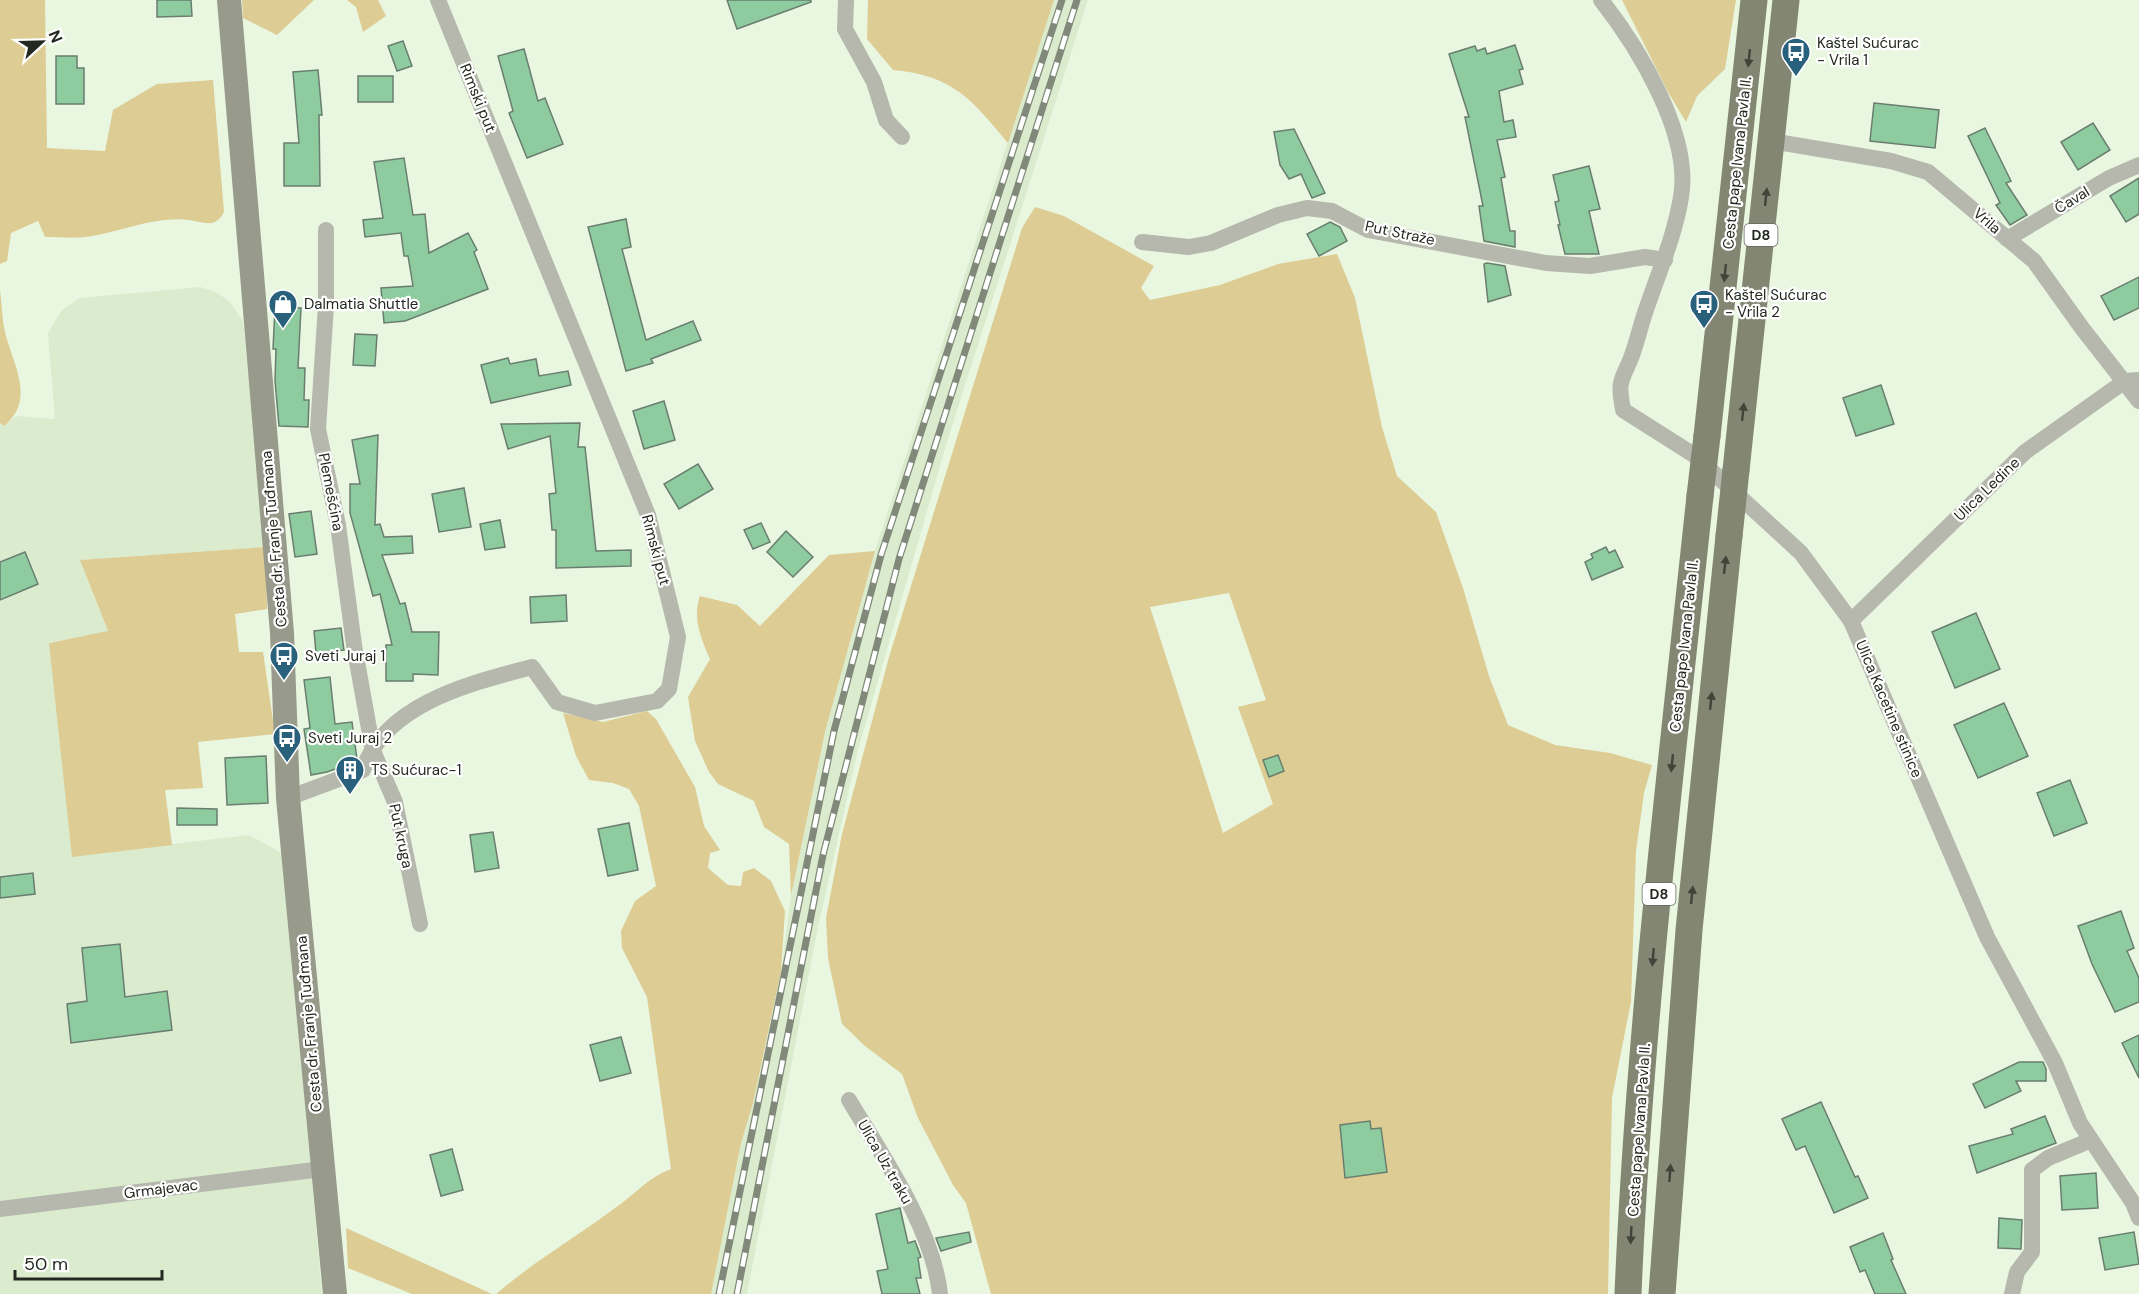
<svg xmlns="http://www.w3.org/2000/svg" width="2139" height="1294" font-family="'DM Sans',sans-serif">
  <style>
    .built { fill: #daebce }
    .green { fill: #ddcc93; fill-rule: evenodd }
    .building { fill: #8ecc9f; stroke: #6a7e70; stroke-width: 1.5 }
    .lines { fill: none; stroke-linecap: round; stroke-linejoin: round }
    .minor { stroke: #b6b7ad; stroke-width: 16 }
    .secondary { stroke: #989a8b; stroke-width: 24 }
    .primary { stroke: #838673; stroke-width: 27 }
    .rail-casing { stroke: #80897a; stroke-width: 7 }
    .rail { stroke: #fff; stroke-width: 4.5; stroke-dasharray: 14; stroke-linecap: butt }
    .primary-bridge { stroke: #838673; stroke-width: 27 }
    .oneway { fill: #404439 }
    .labels { text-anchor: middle; stroke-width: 4.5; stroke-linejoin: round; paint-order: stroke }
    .shield { fill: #fff; stroke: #656863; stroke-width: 1.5 }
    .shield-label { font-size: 14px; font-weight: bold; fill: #232820 }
    .poi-label { font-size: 15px; fill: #232820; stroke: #fff; text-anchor: start }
    .street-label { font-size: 15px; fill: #232820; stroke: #fff }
  </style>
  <rect width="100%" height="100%" fill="#e9f7e1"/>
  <g class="built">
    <polygon points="1054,0 1088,0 947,442 858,750 818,927 747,1294 711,1294 741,1143 753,1103 781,971 791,896 825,732 875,551"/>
    <polygon points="200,287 216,292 230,302 243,321 266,547 80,560 108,632 50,642 72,856 249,835 283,854 322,1294 0,1294 0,423 4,426 16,416 55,419 48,333 62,310 80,298"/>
  </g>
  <g class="green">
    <path d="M 0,0 L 45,0 L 47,148 L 105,151 L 113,110 L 157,84 L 213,80 L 224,212 C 216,228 205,223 189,220 C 156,216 123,231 92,236 C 77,239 60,237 45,237 L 38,221 L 11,233 L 7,261 L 0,264 Z"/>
    <polygon points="242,0 314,0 277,35 243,18"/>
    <polygon points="347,0 378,0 386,16 363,32 356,7"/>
    <path d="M 868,0 L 1054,0 L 1008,143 C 972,100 953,75 893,70 L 867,39 Z"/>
    <polygon points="1622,0 1736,0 1725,69 1697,96 1686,122 1668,92"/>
    <path d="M 1035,207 L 1064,216 L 1154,266 L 1141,288 L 1150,300 L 1220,285 L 1278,264 L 1337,254 L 1355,298 L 1382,427 L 1397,476 L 1436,512 L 1463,588 L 1489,676 L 1508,725 L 1555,745 L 1610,753 L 1652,765 L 1644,793 L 1636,851 L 1631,1002 L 1612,1098 L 1608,1294 L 991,1294 L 966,1203 L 953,1185 L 918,1118 L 902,1074 L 865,1046 L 842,1024 L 828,958 L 826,918 L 842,834 L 889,657 L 1022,228 ZM 1229,593 L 1266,700 L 1238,707 L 1273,804 L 1223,833 L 1150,607 Z"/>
    <path d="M 0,290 C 2,305 2,321 6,336 C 15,368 35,401 4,426 L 0,423 Z"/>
    <polygon points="266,547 267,609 235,614 239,652 263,652 275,734 198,742 203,788 165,790 172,845 72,857 49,643 108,631 80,560"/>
    <path d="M 875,551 L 825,732 L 791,896 L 789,844 L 764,827 L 754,801 L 718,784 L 709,772 L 695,741 L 688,697 L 710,659 C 701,639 692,617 700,596 L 737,605 L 760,626 L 829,555 Z"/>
    <path d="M 647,711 L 656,719 L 695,787 L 704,826 L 720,850 L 710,853 L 708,868 L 728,885 L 741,886 L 743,872 L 754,868 L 771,881 L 785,911 L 781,971 L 753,1103 L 741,1143 L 711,1294 L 496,1294 C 536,1260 581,1234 622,1203 C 639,1190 651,1176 671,1169 L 647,997 L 622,948 L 621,931 L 635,901 L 656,886 L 639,806 L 629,789 L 613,783 L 589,780 L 576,756 L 563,713 L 603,722 Z"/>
    <polygon points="346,1228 492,1294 412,1294 348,1268"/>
  </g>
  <g class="building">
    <polygon points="157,0 191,0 192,16 157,17"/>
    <polygon points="727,0 811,0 811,2 737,29"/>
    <polygon points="403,41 412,66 397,71 388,46"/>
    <polygon points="1515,45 1523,69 1519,70 1523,84 1499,91 1504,122 1513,120 1516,137 1497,140 1505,177 1501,178 1510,231 1515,231 1515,247 1484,241 1479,206 1483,206 1465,117 1469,117 1449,54 1475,46 1477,51 1485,48 1487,54"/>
    <polygon points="524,49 538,101 545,98 563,144 527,158 509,113 513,111 498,56"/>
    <polygon points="56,56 77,56 77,68 84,68 84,104 56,104"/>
    <polygon points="318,70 322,115 319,115 320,186 284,186 284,143 299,143 293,72"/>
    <rect x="358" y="76" width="35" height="26"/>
    <polygon points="1874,103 1939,110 1935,148 1870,141"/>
    <polygon points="2093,123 2110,150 2078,170 2061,142"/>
    <polygon points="1985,128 2011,181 2006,183 2027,215 2010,225 1996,205 2000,203 1968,136"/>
    <polygon points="1294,129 1325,193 1312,198 1301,174 1289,179 1280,165 1274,132"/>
    <polygon points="404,158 413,215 425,214 429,253 468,233 477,250 474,252 488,289 405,321 384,323 381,288 413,286 408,256 404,256 401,233 365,237 363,220 383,218 374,162"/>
    <polygon points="1589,166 1600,209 1589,211 1599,254 1565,254 1558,225 1560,225 1555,202 1559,201 1553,175"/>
    <polygon points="2139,178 2139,214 2126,222 2110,196"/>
    <polygon points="626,219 631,247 622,249 646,340 693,321 701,340 651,359 653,363 626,371 588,227"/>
    <polygon points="1330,222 1340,227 1347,241 1319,256 1307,234"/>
    <polygon points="1487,263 1505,266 1511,295 1488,302 1484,264"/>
    <polygon points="2139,277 2139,308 2114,320 2101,296"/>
    <polygon points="275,307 301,308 298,368 305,368 304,400 309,400 308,427 279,426 275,381 276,349 273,349"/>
    <polygon points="355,334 377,335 375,366 353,365"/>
    <polygon points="508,358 510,364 536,359 539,376 568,371 571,385 491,403 481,365"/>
    <polygon points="1881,385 1894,424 1856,436 1843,398"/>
    <polygon points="664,401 675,440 644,449 633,411"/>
    <polygon points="580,423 578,447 585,447 596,551 631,550 631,566 556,568 556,530 552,530 549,494 556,493 550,436 508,449 501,424"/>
    <polygon points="378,435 375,525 380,524 384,537 412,536 413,553 382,555 400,604 405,603 412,632 439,632 438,675 413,674 413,681 386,681 386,645 392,645 380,594 373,596 350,513 350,484 360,484 352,440"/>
    <polygon points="698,464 713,489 679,509 664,484"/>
    <polygon points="464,488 471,527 439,532 432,494"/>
    <polygon points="311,511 317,554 295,557 289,514"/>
    <polygon points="500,520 505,547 485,550 480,524"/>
    <polygon points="761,523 770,542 753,549 744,530"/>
    <polygon points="786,531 813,557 793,577 767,552"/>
    <polygon points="1606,547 1609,553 1615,550 1623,567 1592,580 1585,562 1593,558 1591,554"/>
    <polygon points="25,552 38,584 0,600 0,562"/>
    <polygon points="566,595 567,621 531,623 530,597"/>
    <polygon points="1976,613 2000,669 1955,688 1932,632"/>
    <polygon points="341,628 344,650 316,653 314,631"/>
    <polygon points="330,677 335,724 352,722 357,759 355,762 327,772 311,775 304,729 310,728 304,680"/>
    <polygon points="2004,703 2028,756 1978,778 1954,725"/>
    <polygon points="1278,755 1284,771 1269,777 1263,760"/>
    <polygon points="266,756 268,803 227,805 225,758"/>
    <polygon points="2070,780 2087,823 2054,836 2037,793"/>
    <polygon points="177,808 217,809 217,825 177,825"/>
    <polygon points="629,823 638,870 608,876 598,829"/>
    <polygon points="493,832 499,868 475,872 470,835"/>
    <polygon points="33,873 35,894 0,898 0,877"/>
    <polygon points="2121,911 2134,948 2127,951 2139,978 2139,1002 2115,1012 2092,964 2078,926"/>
    <polygon points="120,944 125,997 167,991 172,1030 71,1043 67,1004 87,1001 82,948"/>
    <polygon points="2139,1035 2139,1078 2122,1043"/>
    <polygon points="621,1037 631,1073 600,1081 590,1045"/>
    <polygon points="2019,1062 2043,1062 2046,1069 2046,1081 2016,1081 2021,1091 1985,1108 1973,1084"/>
    <polygon points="1821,1102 1855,1177 1858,1176 1868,1198 1834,1213 1805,1146 1796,1150 1782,1119"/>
    <polygon points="2045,1116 2056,1143 1977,1173 1969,1146 2013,1134 2011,1129"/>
    <polygon points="1370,1121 1371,1129 1381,1128 1387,1172 1345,1178 1340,1125"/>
    <polygon points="452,1149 463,1190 441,1196 430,1155"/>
    <polygon points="2096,1173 2098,1208 2062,1210 2060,1176"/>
    <polygon points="900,1208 908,1243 915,1241 921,1257 918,1258 921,1278 916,1278 920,1294 882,1294 877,1271 888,1269 876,1214"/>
    <polygon points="1999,1218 2022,1220 2021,1249 1998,1248"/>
    <polygon points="969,1232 971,1242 941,1251 936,1238"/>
    <polygon points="2134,1232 2139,1264 2105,1270 2099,1238"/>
    <polygon points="1883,1233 1893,1259 1891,1260 1906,1294 1875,1294 1865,1270 1860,1272 1850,1247"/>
  </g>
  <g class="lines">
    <g class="minor">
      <polyline points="846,0 845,29 874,82 886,120 902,137"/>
      <path d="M 1601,0 C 1638,47 1692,135 1681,197 C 1674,240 1656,278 1643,319 C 1639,332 1636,345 1631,358 C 1628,366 1623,374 1621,383 C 1619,391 1622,402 1623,410 L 1694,455 L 1801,553 L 1851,621 L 1987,937 L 2055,1063 L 2080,1123 L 2133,1203 L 2139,1218"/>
      <polyline points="1771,141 1891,161 1928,172 2034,261 2082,328 2139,401"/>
      <polyline points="326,230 326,305 318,429 338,525 354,645 373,751 395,802 420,924"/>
      <polyline points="2007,239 2109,178 2139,165"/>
      <polyline points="1142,242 1189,247 1211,243 1278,215 1307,208 1332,211 1368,230 1546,263 1590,266 1645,257 1665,260"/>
      <polyline points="1851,621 2025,452 2125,381 2139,380"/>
      <path d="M 288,798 L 363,770 C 385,703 472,683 532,667 L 557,702 L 595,713 L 657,701 L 669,689 L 678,637 L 648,515 L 438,0"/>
      <path d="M 849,1100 C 882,1155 933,1229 940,1294"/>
      <polyline points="0,1209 322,1169"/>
      <polyline points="2012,1294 2017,1272 2032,1252 2032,1170 2048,1158 2091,1140"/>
    </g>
    <polyline class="secondary" points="229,0 282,633 288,798 335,1294"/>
    <g class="primary">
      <polyline points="1707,436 1754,0"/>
      <polyline points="1736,470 1786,0"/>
      <path d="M 1628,1294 C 1639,1027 1672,761 1700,496"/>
      <polyline points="1662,1294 1689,930 1729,536"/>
    </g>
    <g class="rail-casing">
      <g id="rail">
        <polyline points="719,1294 834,731 881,555 1062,0"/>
        <polyline points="737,1294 823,855 899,559 1077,0"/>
      </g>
    </g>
    <use href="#rail" class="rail"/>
    <g class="primary-bridge">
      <polyline points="1700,496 1707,436"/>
      <polyline points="1729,536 1736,470"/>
    </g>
  </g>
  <defs><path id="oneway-solid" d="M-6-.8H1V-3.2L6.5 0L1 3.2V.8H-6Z" transform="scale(1.5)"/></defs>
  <g class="oneway">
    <use href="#oneway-solid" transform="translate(1749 58) rotate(96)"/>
    <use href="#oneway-solid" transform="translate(1766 197) rotate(-84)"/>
    <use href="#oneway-solid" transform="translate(1725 273) rotate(96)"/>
    <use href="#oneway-solid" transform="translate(1743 412) rotate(-84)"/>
    <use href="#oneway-solid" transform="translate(1725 565) rotate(-83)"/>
    <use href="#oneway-solid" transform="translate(1711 701) rotate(-84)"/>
    <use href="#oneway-solid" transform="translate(1672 763) rotate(96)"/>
    <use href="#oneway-solid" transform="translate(1692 895) rotate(-84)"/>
    <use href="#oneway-solid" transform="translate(1653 957) rotate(95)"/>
    <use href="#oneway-solid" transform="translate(1670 1173) rotate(-86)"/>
    <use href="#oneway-solid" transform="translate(1631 1235) rotate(93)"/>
  </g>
  <defs>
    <g id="bus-pin" transform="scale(1.5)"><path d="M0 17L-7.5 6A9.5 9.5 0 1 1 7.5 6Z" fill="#29607b" stroke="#fff"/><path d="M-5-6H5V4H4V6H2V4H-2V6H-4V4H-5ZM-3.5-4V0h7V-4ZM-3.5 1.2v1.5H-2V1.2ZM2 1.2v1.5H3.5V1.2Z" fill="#fff"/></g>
    <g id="shop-pin" transform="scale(1.5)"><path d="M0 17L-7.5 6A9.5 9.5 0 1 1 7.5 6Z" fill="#29607b" stroke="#fff"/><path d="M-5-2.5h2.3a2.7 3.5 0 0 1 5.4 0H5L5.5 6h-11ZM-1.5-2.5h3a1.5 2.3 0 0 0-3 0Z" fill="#fff"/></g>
    <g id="building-pin" transform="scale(1.5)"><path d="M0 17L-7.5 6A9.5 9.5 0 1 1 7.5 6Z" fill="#29607b" stroke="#fff"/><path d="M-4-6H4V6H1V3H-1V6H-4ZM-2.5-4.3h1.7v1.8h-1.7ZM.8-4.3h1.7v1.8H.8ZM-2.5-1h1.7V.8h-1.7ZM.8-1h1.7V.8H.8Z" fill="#fff"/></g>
  </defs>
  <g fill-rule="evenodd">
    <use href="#bus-pin" x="1796" y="52"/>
    <use href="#shop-pin" x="283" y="304"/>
    <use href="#bus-pin" x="1704" y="304"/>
    <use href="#bus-pin" x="284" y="656"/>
    <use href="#bus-pin" x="287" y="738"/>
    <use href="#building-pin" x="350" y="770"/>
  </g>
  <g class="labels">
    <g class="shield">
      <rect x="1744.5" y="224" width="33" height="22" rx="4.5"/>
      <rect x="1642.5" y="883" width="33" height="22" rx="4.5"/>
    </g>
    <g class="shield-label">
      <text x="1761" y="240">D8</text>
      <text x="1659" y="899">D8</text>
    </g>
    <g class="poi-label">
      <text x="1817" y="48">Kaštel Sućurac<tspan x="1817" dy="17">- Vrila 1</tspan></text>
      <text x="1725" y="300">Kaštel Sućurac<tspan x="1725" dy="17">- Vrila 2</tspan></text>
      <text x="304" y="309">Dalmatia Shuttle</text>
      <text x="305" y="661">Sveti Juraj 1</text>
      <text x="308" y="743">Sveti Juraj 2</text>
      <text x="371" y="775">TS Sućurac-1</text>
    </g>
    <g class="street-label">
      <text transform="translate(478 98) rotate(68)" y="5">Rimski put</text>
      <text transform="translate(1737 163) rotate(-84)" y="5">Cesta pape Ivana Pavla II.</text>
      <text transform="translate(2072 200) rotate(-31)" y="5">Čaval</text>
      <text transform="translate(1987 221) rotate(41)" y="5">Vrila</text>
      <text transform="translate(1400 233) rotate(12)" y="5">Put Straže</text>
      <text transform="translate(1987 489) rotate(-44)" y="5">Ulica Ledine</text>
      <text transform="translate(331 492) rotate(79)" y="5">Plemešćina</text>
      <text transform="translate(274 539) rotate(-95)" y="5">Cesta dr. Franje Tuđmana</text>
      <text transform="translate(656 550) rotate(75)" y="5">Rimski put</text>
      <text transform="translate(1684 646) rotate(-84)" y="5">Cesta pape Ivana Pavla II.</text>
      <text transform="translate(1889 709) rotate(67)" y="5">Ulica Kacetine stinice</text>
      <text transform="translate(401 836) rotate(78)" y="5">Put kruga</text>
      <text transform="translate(309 1024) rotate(-95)" y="5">Cesta dr. Franje Tuđmana</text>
      <text transform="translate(1639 1130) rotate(-86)" y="5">Cesta pape Ivana Pavla II.</text>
      <text transform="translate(885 1162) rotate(60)" y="5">Ulica Uz traku</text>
      <text transform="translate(161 1189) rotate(-7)" y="5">Grmajevac</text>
    </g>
  </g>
  <g transform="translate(42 42) rotate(68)" stroke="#ffffff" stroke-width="4.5" paint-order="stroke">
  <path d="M0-4.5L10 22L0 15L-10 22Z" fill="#232820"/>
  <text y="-9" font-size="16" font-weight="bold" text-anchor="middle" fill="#232820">N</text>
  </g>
  <path d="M15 1270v9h147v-9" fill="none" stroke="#232820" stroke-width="3"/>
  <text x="24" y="1270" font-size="18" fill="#232820" stroke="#ffffff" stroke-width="4.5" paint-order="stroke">50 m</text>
</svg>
